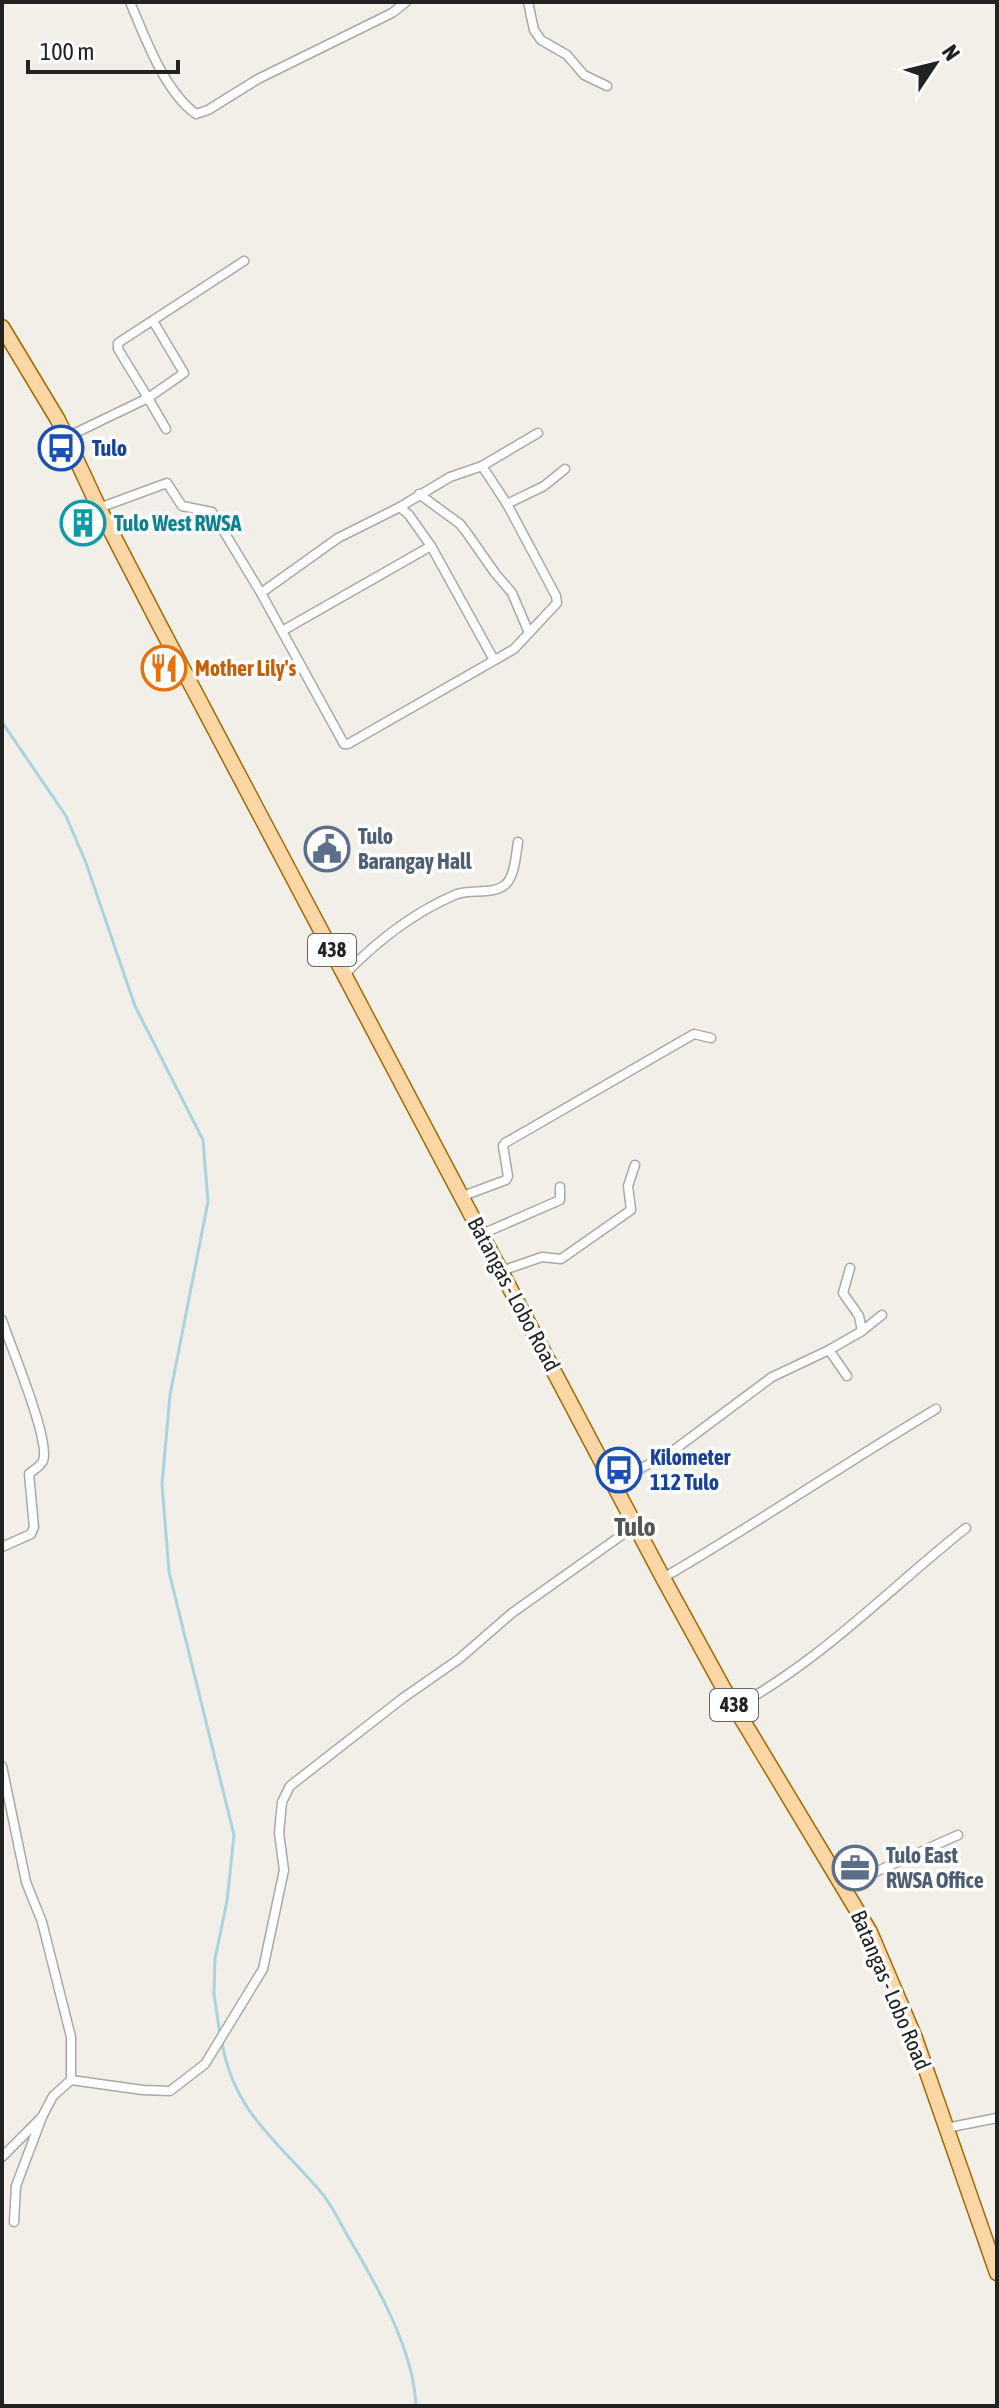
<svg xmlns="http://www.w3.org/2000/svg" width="999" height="2408" font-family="'Asap Condensed',sans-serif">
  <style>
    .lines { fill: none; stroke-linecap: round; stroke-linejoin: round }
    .stream { stroke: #aad3df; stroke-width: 3 }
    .street-casing { stroke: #a9a9a9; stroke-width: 11 }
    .primary-casing { stroke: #a06b00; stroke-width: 17 }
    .street { stroke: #fff; stroke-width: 8 }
    .primary { stroke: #fcd6a4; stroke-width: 14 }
    .labels { text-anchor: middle; stroke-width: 7; stroke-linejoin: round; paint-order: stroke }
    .shield { fill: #fff; stroke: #646464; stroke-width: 2 }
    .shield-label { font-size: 20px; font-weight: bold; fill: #222 }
    .transit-label { font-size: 22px; font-weight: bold; fill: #164399; stroke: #fff; text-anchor: start }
    .culture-label { font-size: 22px; font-weight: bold; fill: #0d838f; stroke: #fff; text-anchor: start }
    .food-label { font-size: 22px; font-weight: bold; fill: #c56008; stroke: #fff; text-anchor: start }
    .service-label { font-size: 22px; font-weight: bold; fill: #4e5e75; stroke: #fff; text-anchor: start }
    .street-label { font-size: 22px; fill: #222; stroke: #fff }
    .quarter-label { font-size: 26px; font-weight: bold; fill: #555; stroke: #fff }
  </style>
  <rect width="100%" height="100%" fill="#f2efe9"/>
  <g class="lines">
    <g class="stream">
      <polyline points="2,722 66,816 86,863 135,1006 203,1140 208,1202 170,1395 162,1484 169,1572 234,1835 227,1901 215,1959 214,1994 220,2035"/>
      <path d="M 222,2042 C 233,2111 278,2142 320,2191 C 331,2203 338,2219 346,2233 C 375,2282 414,2349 416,2406"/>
    </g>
    <g class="street-casing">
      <g id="street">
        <path d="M 130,2 C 145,37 164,91 196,114 L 208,110 L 258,79 L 392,13 L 406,2"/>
        <polyline points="528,2 534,30 541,40 567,55 584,75 607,86"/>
        <polyline points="153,321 184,373 148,398 166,429"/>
        <polyline points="67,437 148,398 118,349 118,343 244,261"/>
        <polyline points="419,494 460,524 467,533 495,573 512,593 529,633"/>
        <polyline points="507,504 544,486 565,469"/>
        <polyline points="99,508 167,483 182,506 212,512 261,593 344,744 348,744 514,649 557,603 556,596 507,504 482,466"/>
        <polyline points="261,593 338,538 400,507"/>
        <polyline points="282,631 431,546"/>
        <polyline points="494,660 431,546 409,515 400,507 450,477 482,466 538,433"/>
        <path d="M 345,974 C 377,941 414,912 457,894 C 472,889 494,895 506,884 C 515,875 516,854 518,842"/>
        <polyline points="463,1196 506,1180 508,1176 503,1146 505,1143 694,1034 711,1038"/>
        <polyline points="482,1234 560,1200 560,1187"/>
        <polyline points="850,1268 843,1293 859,1316 862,1331"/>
        <polyline points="501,1271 542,1257 561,1259 631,1210 628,1186 635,1165"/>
        <path d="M 2,1320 C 10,1345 51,1441 43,1461 C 40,1467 33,1470 29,1474 L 34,1527 L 31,1534 L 2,1547"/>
        <polyline points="829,1350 847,1376"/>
        <polyline points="613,1483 670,1453 772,1377 829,1350 862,1331 882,1315"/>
        <path d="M 663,1578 C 756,1524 844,1464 936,1409"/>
        <path d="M 735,1707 C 821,1661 890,1588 966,1528"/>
        <polyline points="2,1766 26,1882 42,1922 71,2037 71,2080 53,2096 42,2117 2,2157"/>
        <polyline points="844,1886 958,1835"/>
        <polyline points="71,2080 143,2090 170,2091 205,2064 263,1969 284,1870 279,1833 282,1802 290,1786 403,1698 459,1659 512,1613 636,1525"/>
        <polyline points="946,2128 997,2118"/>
        <polyline points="14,2222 16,2186 42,2117"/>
      </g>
    </g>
    <g class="primary-casing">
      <polyline id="primary" points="2,327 58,420 99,508 159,624 663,1578 725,1691 870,1932 915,2038 997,2273"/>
    </g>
    <use href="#street" class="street"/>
    <use href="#primary" class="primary"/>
  </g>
  <defs>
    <g id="bus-ring" transform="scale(2.3)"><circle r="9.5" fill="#fff" stroke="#1a4fb4" stroke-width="1.5"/><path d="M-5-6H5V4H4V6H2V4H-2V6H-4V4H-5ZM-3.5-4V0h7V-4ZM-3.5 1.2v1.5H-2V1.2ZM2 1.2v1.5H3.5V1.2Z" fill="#1a4fb4"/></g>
    <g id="building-ring" transform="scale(2.3)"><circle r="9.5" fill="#fff" stroke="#0f9aa8" stroke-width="1.5"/><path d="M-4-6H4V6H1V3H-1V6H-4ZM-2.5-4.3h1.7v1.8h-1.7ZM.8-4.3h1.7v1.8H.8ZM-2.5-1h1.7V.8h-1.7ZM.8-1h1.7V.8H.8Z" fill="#0f9aa8"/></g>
    <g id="restaurant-ring" transform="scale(2.3)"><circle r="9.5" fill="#fff" stroke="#e8710a" stroke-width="1.5"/><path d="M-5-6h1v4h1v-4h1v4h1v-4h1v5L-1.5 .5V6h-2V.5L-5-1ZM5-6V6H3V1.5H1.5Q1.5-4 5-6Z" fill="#e8710a"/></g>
    <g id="civic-ring" transform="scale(2.3)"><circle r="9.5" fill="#fff" stroke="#5c6f8a" stroke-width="1.5"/><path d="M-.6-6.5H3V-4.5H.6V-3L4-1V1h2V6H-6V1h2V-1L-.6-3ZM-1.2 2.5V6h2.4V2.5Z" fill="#5c6f8a"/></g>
    <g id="office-ring" transform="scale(2.3)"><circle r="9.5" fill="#fff" stroke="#5c6f8a" stroke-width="1.5"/><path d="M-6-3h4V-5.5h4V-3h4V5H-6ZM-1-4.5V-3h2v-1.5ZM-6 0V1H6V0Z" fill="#5c6f8a"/></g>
  </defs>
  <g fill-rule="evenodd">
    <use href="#bus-ring" x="61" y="448"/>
    <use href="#building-ring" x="83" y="523"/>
    <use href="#restaurant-ring" x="164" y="668"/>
    <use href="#civic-ring" x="327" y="849"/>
    <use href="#bus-ring" x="619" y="1470"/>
    <use href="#office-ring" x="855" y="1868"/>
  </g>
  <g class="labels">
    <g class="shield">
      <rect x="308" y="934" width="48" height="32" rx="6"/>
      <rect x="710" y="1689" width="48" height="32" rx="6"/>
    </g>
    <g class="shield-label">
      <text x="332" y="957">438</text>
      <text x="734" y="1712">438</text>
    </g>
    <g class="transit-label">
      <text x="92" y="456">Tulo</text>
      <text x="650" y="1465">Kilometer<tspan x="650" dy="25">112 Tulo</tspan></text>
    </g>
    <g class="culture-label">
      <text x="114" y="531">Tulo West RWSA</text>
    </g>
    <g class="food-label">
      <text x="195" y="676">Mother Lily's</text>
    </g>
    <g class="service-label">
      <text x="358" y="844">Tulo<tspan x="358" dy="25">Barangay Hall</tspan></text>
      <text x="886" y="1863">Tulo East<tspan x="886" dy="25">RWSA Office</tspan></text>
    </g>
    <g class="street-label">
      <text transform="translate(514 1294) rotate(62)" y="8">Batangas - Lobo Road</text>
      <text transform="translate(891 1990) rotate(67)" y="8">Batangas - Lobo Road</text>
    </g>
    <g class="quarter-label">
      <text x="635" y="1536">Tulo</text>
    </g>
  </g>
  <rect width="999" height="2408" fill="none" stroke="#222222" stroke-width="8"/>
  <g transform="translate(935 64) rotate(55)" stroke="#ffffff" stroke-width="6" paint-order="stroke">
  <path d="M0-6L14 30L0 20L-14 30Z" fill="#222222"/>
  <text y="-12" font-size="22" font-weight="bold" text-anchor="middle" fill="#222222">N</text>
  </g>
  <path d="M28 60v12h150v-12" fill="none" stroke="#222222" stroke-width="4"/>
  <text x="40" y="60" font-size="24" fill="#222222" stroke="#ffffff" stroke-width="6" paint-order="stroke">100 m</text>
</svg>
